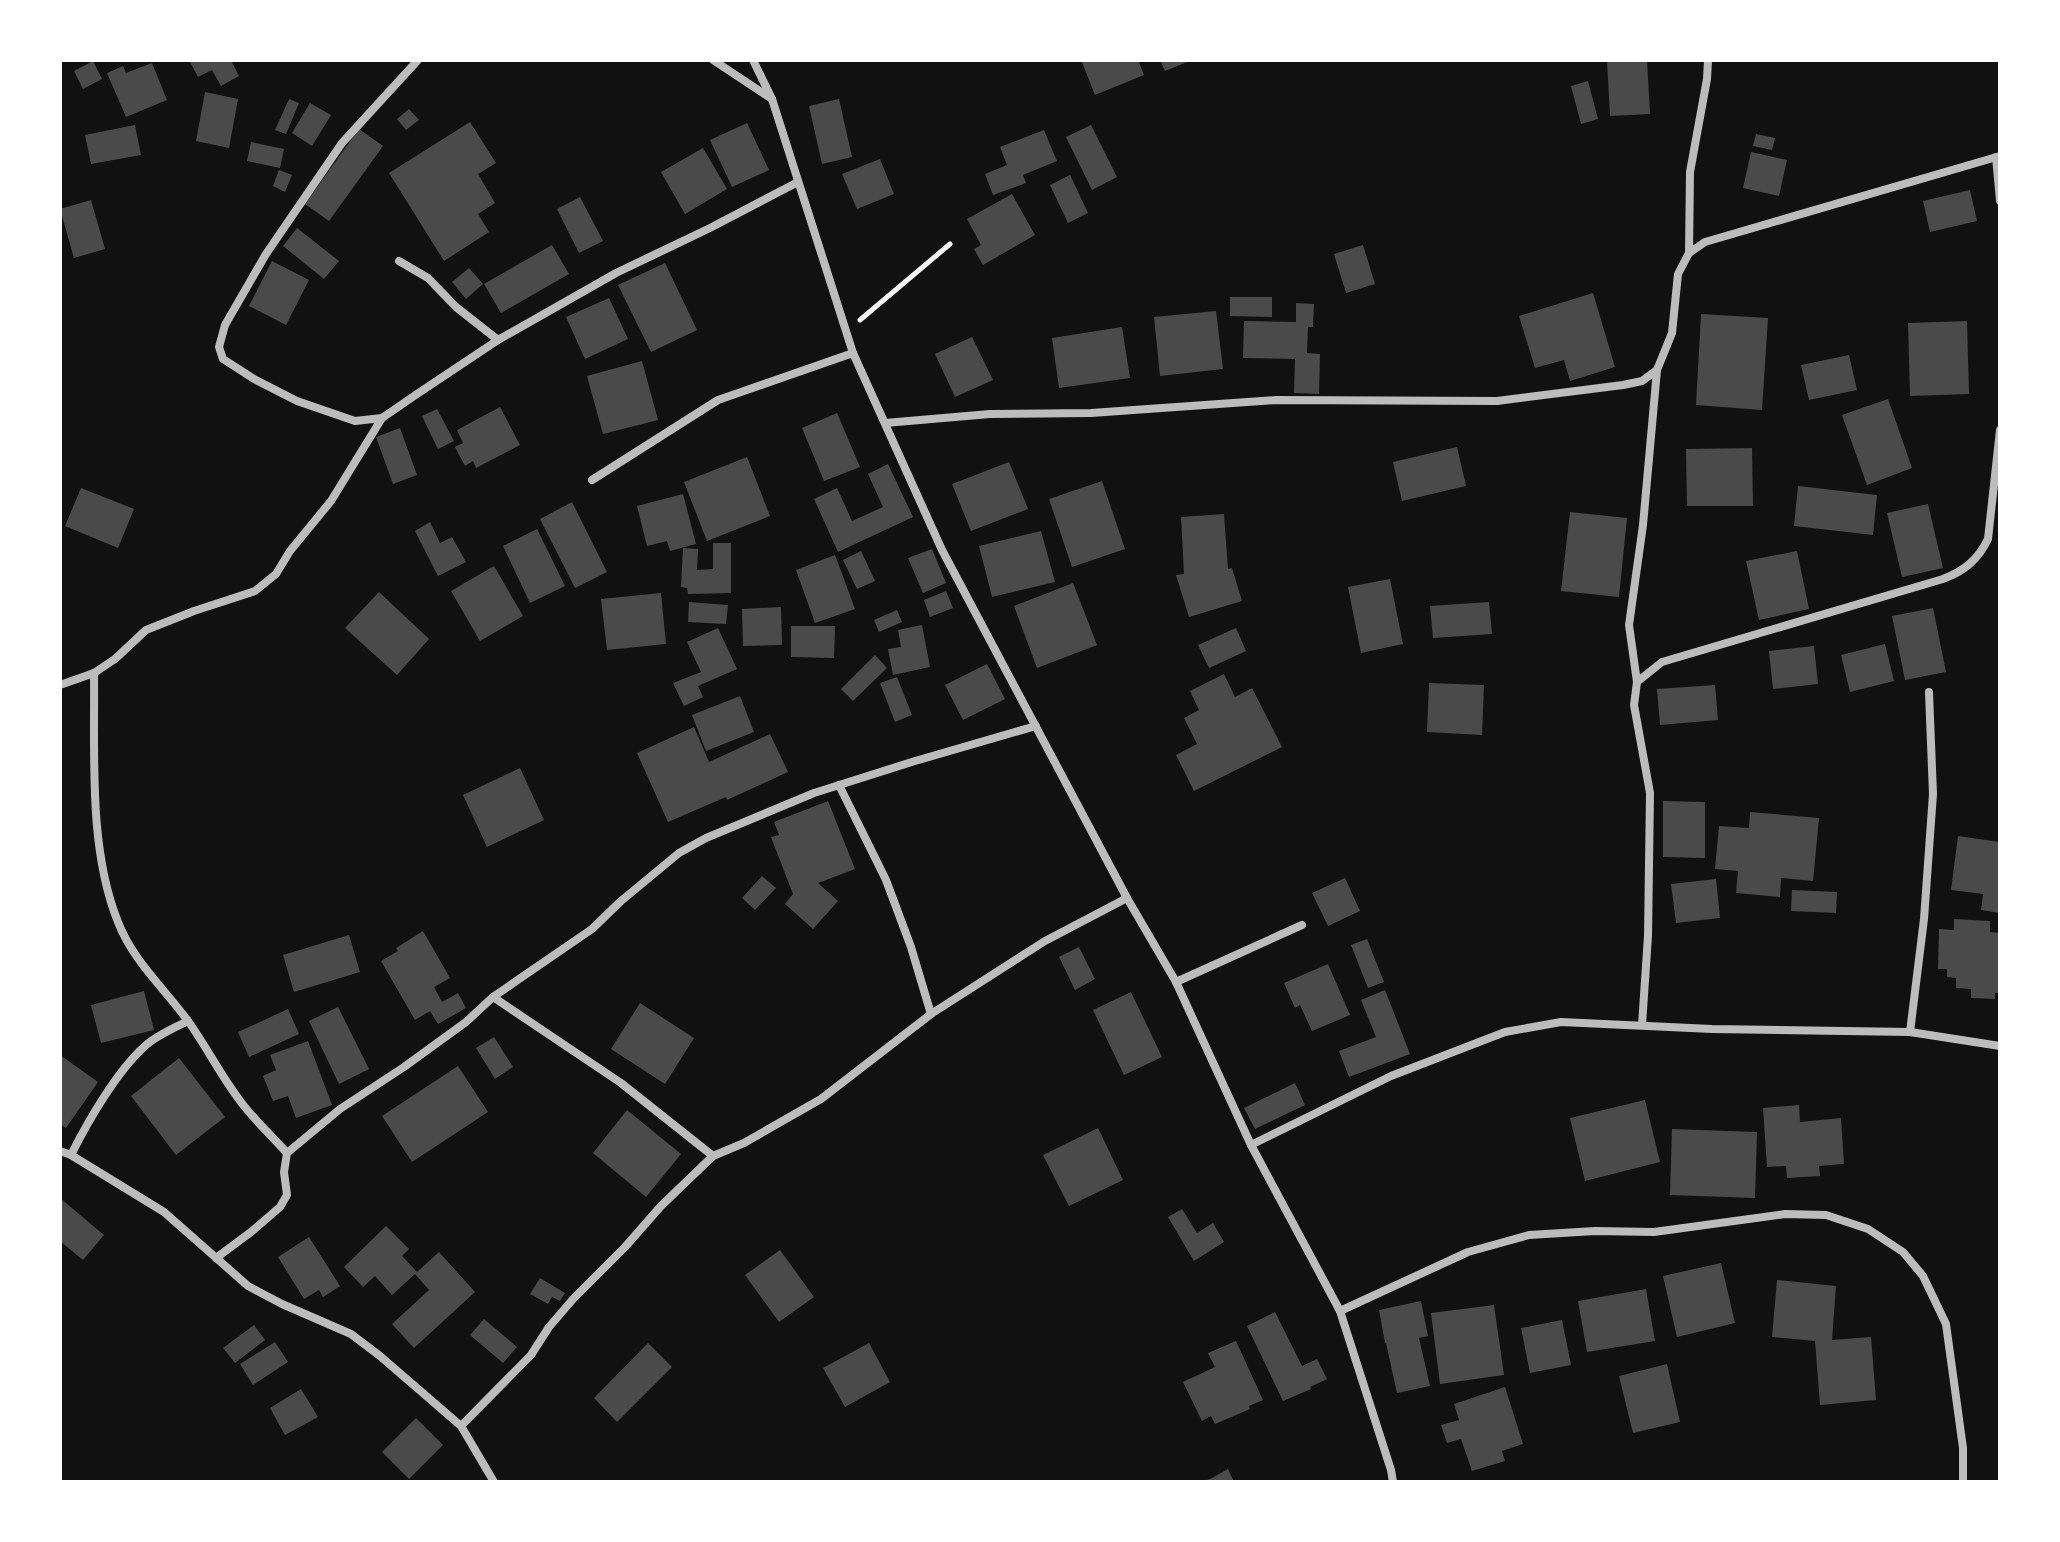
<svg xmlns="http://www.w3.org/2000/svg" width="2060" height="1542" font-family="'Archivo Narrow',sans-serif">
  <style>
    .building { fill: #4a4a4a }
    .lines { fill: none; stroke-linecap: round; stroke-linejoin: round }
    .path { stroke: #f5f5f5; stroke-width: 5 }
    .minor { stroke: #bcbcbc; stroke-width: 8 }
  </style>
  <rect width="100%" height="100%" fill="#111"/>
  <g class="building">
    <polygon points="189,60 231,60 239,76 221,86 212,70 198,77"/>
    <polygon points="1081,60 1138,60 1144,75 1095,95"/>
    <polygon points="1160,60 1192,60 1165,71"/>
    <polygon points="1607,60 1647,60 1650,114 1610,116"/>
    <polygon points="93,61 102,79 83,89 74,71"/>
    <polygon points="152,63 167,100 126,117 107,73 123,66 126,73"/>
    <polygon points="1588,81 1598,119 1581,124 1571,86"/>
    <polygon points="205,92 238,99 229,148 196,141"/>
    <polygon points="289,99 299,103 286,134 275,130"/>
    <polygon points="839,99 852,157 822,164 809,106"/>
    <polygon points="310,103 331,115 312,146 292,133"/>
    <polygon points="409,109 419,120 406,130 397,119"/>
    <polygon points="470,122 496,163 478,174 495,203 478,214 489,232 444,261 389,173"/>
    <polygon points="747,123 769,170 732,187 710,140"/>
    <polygon points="135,125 141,155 91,164 85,135"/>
    <polygon points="1091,125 1117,177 1092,190 1066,137"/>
    <polygon points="359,129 383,146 329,221 305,204"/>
    <polygon points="1044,130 1057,161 1023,175 1026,183 993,195 985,174 1007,165 1000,147"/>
    <polygon points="1756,134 1775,138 1772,150 1753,146"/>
    <polygon points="251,142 284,149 280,168 247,161"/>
    <polygon points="703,148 727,189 685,214 661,172"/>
    <polygon points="1751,152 1787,160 1779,196 1743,188"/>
    <polygon points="880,159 894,194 857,209 842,174"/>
    <polygon points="279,170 292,175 285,192 273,186"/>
    <polygon points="1070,175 1088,213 1068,223 1050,185"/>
    <polygon points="1970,190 1977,221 1930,232 1923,201"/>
    <polygon points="1012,194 1035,235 983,265 974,249 981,245 967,219"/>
    <polygon points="580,197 603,241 579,253 557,209"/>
    <polygon points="91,200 105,249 74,258 60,209"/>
    <polygon points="297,228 339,261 324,279 283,246"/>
    <polygon points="552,245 569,274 501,313 484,284"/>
    <polygon points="1363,245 1375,284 1346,293 1334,254"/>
    <polygon points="272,261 309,280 286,325 249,306"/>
    <polygon points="665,263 697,330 651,352 618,285"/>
    <polygon points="469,268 483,284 466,299 452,282"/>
    <polygon points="1593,293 1615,367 1570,381 1564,360 1535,368 1519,316"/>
    <polygon points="1230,297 1272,297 1272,317 1230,316"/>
    <polygon points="609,298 628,339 585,359 566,317"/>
    <polygon points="1296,303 1314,304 1313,327 1308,327 1307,353 1320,354 1319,394 1294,393 1295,359 1243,358 1244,321 1296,322"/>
    <polygon points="1216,311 1223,369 1160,376 1154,317"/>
    <polygon points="1701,314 1768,318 1762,410 1696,405"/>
    <polygon points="1967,321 1969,394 1910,396 1908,323"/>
    <polygon points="1122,327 1130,378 1059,388 1052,338"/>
    <polygon points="972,337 993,380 955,397 935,354"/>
    <polygon points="1849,355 1857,390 1809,400 1801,365"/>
    <polygon points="642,361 658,420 603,434 587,376"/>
    <polygon points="1888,399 1912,468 1867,485 1842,415"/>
    <polygon points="500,407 520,445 476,468 473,461 465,466 455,447 463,443 457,430"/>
    <polygon points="437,409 454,441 438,449 422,416"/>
    <polygon points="837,413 860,467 824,481 802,428"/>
    <polygon points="400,428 417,475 393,484 376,437"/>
    <polygon points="1457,447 1466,486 1402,501 1393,462"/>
    <polygon points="1752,448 1753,506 1687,506 1686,449"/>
    <polygon points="747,457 770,516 707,541 684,482"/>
    <polygon points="1009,462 1028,509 971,531 952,484"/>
    <polygon points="888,464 913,517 838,552 814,499 837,488 852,521 883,507 868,474"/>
    <polygon points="1102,481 1125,549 1072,567 1049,499"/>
    <polygon points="1798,486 1877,495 1873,535 1794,526"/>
    <polygon points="81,488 134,509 118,548 65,526"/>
    <polygon points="683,494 696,544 670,551 667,541 647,546 637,506"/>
    <polygon points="572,502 607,572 575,588 540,519"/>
    <polygon points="1928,504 1943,568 1902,577 1887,513"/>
    <polygon points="1570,512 1627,518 1619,597 1561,591"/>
    <polygon points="1224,514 1228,569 1232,568 1242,601 1189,617 1176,575 1184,574 1181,517"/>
    <polygon points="430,522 440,543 452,537 466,562 438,576 415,531"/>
    <polygon points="537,529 565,586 530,603 503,546"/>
    <polygon points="1041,531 1055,582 992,597 979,546"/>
    <polygon points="713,543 731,543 731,593 688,594 687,588 681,587 683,548 698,549 697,570 713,569"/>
    <polygon points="932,549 946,583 923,593 908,558"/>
    <polygon points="861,551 875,581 857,589 843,560"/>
    <polygon points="1797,551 1809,609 1759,620 1746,561"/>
    <polygon points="835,555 855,609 815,623 796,570"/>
    <polygon points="494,566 523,616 480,641 451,591"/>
    <polygon points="1390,579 1403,644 1361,653 1348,587"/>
    <polygon points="1073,583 1097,645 1037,668 1014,606"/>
    <polygon points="946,591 953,608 930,617 924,600"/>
    <polygon points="379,592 429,639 397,675 345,628"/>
    <polygon points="661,593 666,644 607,650 601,599"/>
    <polygon points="689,602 728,605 726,624 688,622"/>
    <polygon points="1489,602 1492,634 1433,638 1430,606"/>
    <polygon points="781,607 782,645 743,646 742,609"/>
    <polygon points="1933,608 1946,672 1905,680 1892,616"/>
    <polygon points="897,610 902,622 879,632 874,620"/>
    <polygon points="922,625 930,667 893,675 888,649 901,647 898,630"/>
    <polygon points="791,626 835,626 834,658 791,657"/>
    <polygon points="718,628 737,669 698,686 703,697 684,706 673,683 701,672 687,642"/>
    <polygon points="1236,628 1246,651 1209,668 1198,645"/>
    <polygon points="1885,644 1894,681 1850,692 1841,655"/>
    <polygon points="1814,646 1818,684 1773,689 1769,651"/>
    <polygon points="875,655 887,668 853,701 841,689"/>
    <polygon points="987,664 1005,699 963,720 945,685"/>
    <polygon points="1224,674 1235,697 1252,688 1282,747 1194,791 1176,755 1197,744 1184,718 1199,710 1190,691"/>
    <polygon points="897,677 912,715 895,722 880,683"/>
    <polygon points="1429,683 1484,685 1482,735 1427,732"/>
    <polygon points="1715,685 1718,720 1660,725 1657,689"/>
    <polygon points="740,696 754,732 706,751 692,715"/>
    <polygon points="694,727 709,762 770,734 788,772 727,800 726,797 668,822 637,753"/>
    <polygon points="520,768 544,820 487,847 463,795"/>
    <polygon points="828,801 855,869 818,883 838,901 813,929 785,904 793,894 771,837 779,835 774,822"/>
    <polygon points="1663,801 1705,802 1705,858 1663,857"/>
    <polygon points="1750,812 1819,818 1813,881 1781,878 1780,897 1736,893 1738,871 1715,869 1719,826 1749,828"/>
    <polygon points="1958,836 2000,842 2000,913 1981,910 1983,894 1951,890"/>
    <polygon points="762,876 776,888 755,910 742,898"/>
    <polygon points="1345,878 1360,911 1328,926 1312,893"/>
    <polygon points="1716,879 1720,918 1676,923 1671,884"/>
    <polygon points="1792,890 1837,892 1836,913 1791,911"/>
    <polygon points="1954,919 1990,921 1990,932 2000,933 2000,983 1998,993 1995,993 1995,999 1971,998 1971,989 1956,988 1956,978 1947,977 1947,969 1938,969 1939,929 1954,930"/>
    <polygon points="423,931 450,978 434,987 442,1002 458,993 466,1008 438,1024 430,1011 415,1020 381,961 398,951 396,948"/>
    <polygon points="349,935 360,972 294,992 283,955"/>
    <polygon points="1367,939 1384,982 1368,988 1351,945"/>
    <polygon points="1079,947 1095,979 1075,990 1059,957"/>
    <polygon points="1328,964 1350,1015 1312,1031 1300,1005 1295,1008 1284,983"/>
    <polygon points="1385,990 1410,1054 1349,1077 1339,1051 1376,1037 1361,1000"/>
    <polygon points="144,991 154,1030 101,1043 91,1005"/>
    <polygon points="1131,992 1162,1057 1124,1075 1093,1010"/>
    <polygon points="640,1003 694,1038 665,1084 611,1049"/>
    <polygon points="338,1007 369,1069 339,1084 309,1021"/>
    <polygon points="288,1009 299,1034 249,1057 238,1032"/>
    <polygon points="494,1037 513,1067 495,1079 476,1048"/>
    <polygon points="308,1041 332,1105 296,1118 288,1096 273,1101 263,1076 276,1070 270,1055"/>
    <polygon points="60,1055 98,1082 66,1128 60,1124"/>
    <polygon points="179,1058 225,1117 176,1155 131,1096"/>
    <polygon points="458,1066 488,1112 412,1162 382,1116"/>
    <polygon points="1295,1083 1305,1105 1255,1129 1244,1108"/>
    <polygon points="1645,1100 1660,1162 1585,1181 1570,1118"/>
    <polygon points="1799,1105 1800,1122 1841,1118 1844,1164 1819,1166 1820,1176 1787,1178 1786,1166 1767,1167 1763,1108"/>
    <polygon points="627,1110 681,1154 646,1197 593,1153"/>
    <polygon points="1098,1128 1123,1180 1069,1206 1043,1155"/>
    <polygon points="1672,1129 1757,1132 1755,1198 1670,1195"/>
    <polygon points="60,1198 104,1235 83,1260 60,1241"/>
    <polygon points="1182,1209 1197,1233 1213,1223 1224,1242 1194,1261 1168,1217"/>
    <polygon points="386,1226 409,1249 402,1256 417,1272 439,1252 475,1292 414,1348 392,1324 429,1290 415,1274 392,1295 375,1276 363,1287 344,1267"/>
    <polygon points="309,1237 340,1286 323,1297 319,1290 304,1299 278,1257"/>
    <polygon points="780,1250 814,1297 779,1322 745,1275"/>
    <polygon points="1721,1263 1735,1323 1677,1337 1663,1276"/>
    <polygon points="540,1278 565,1293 560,1301 552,1297 548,1304 530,1294"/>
    <polygon points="1777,1280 1836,1286 1832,1340 1871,1337 1876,1400 1820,1405 1815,1341 1772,1337"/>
    <polygon points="1646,1289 1655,1341 1587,1352 1578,1301"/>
    <polygon points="1421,1301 1428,1336 1419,1338 1430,1386 1397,1393 1386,1343 1385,1343 1379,1310"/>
    <polygon points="1494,1305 1504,1375 1440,1384 1431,1313"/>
    <polygon points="1275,1312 1302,1366 1317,1359 1327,1379 1310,1387 1311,1389 1283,1401 1247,1326"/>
    <polygon points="484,1319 517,1347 503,1363 470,1335"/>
    <polygon points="1562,1320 1571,1365 1530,1373 1521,1328"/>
    <polygon points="254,1325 265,1340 235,1363 223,1348"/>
    <polygon points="1236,1341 1263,1400 1249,1406 1250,1409 1215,1424 1211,1416 1202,1421 1183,1382 1215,1367 1208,1353"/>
    <polygon points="275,1342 288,1362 253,1385 240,1364"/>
    <polygon points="648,1343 672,1367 617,1422 594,1398"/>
    <polygon points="869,1343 890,1382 845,1407 823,1368"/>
    <polygon points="1667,1364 1680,1422 1633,1433 1619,1376"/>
    <polygon points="1505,1387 1523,1444 1502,1451 1505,1461 1472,1471 1461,1439 1447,1443 1441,1425 1459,1420 1454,1404"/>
    <polygon points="301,1389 318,1417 285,1435 270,1408"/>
    <polygon points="416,1418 443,1445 409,1479 382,1452"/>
    <polygon points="1228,1469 1234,1482 1202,1482 1212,1478"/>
  </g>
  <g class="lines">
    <polyline class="path" points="860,320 950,244"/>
    <g class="minor">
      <polyline points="713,60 772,99"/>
      <polyline points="753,60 772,99 853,353 942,550 1127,898 1176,982 1251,1145 1340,1311 1391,1470 1393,1482"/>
      <polyline points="1996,157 2000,201"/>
      <polyline points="1689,253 1690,172 1707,79 1708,60"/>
      <polyline points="399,261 428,278 456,307 498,340"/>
      <polyline points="382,418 355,421 297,401 254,379 223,359 219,347 225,325 266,254 342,143 418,60"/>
      <polyline points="885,423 990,414 1091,413 1276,400 1497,401 1623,385 1642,381 1657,370 1672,333 1678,274 1689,253 1705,242 2000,156"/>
      <polyline points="592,480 718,400 853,353"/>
      <path d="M 94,673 C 95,752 88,848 118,922 C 133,961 164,988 188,1021 C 206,1046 220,1074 238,1098 C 252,1118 271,1135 287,1153"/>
      <path d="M 1637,682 L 1662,662 L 1943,579 C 1964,571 1978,560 1988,539 L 2000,430"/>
      <polyline points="60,685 94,673 115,659 146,630 194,611 255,591 276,574 290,551 331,501 382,418 417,394 498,340 616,273 710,228 798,182"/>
      <polyline points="839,785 886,880 911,947 931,1014"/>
      <polyline points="1176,982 1302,925"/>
      <polyline points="493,997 621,1083 713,1156"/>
      <polyline points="1642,1025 1648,936 1650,793 1634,705 1637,682 1629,625 1643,525 1657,370"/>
      <polyline points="1910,1032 1924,919 1933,794 1929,692"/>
      <polyline points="1251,1145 1391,1076 1505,1032 1561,1022 1712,1029 1910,1032 2000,1046"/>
      <polyline points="60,1151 71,1155 164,1212 248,1286 282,1304 351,1334 380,1356 461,1426 494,1482"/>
      <path d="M 71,1155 C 88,1121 117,1071 145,1046 C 157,1035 174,1028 188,1021"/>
      <polyline points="216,1258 251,1232 280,1207 287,1195 284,1172 287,1153 340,1109 404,1067 466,1022 493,997 592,929 621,901 679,853 706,838 814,793 915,761 1036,726"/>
      <polyline points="1340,1311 1468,1252 1529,1235 1595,1231 1654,1232 1785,1214 1826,1215 1868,1229 1903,1252 1923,1276 1946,1324 1963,1448 1963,1482"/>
      <polyline points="461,1426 531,1355 549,1327 574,1298 625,1247 661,1206 713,1156 744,1143 821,1099 931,1014 1045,941 1127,898"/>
    </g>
  </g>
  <rect width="2060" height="1542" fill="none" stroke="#ffffff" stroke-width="124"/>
</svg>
